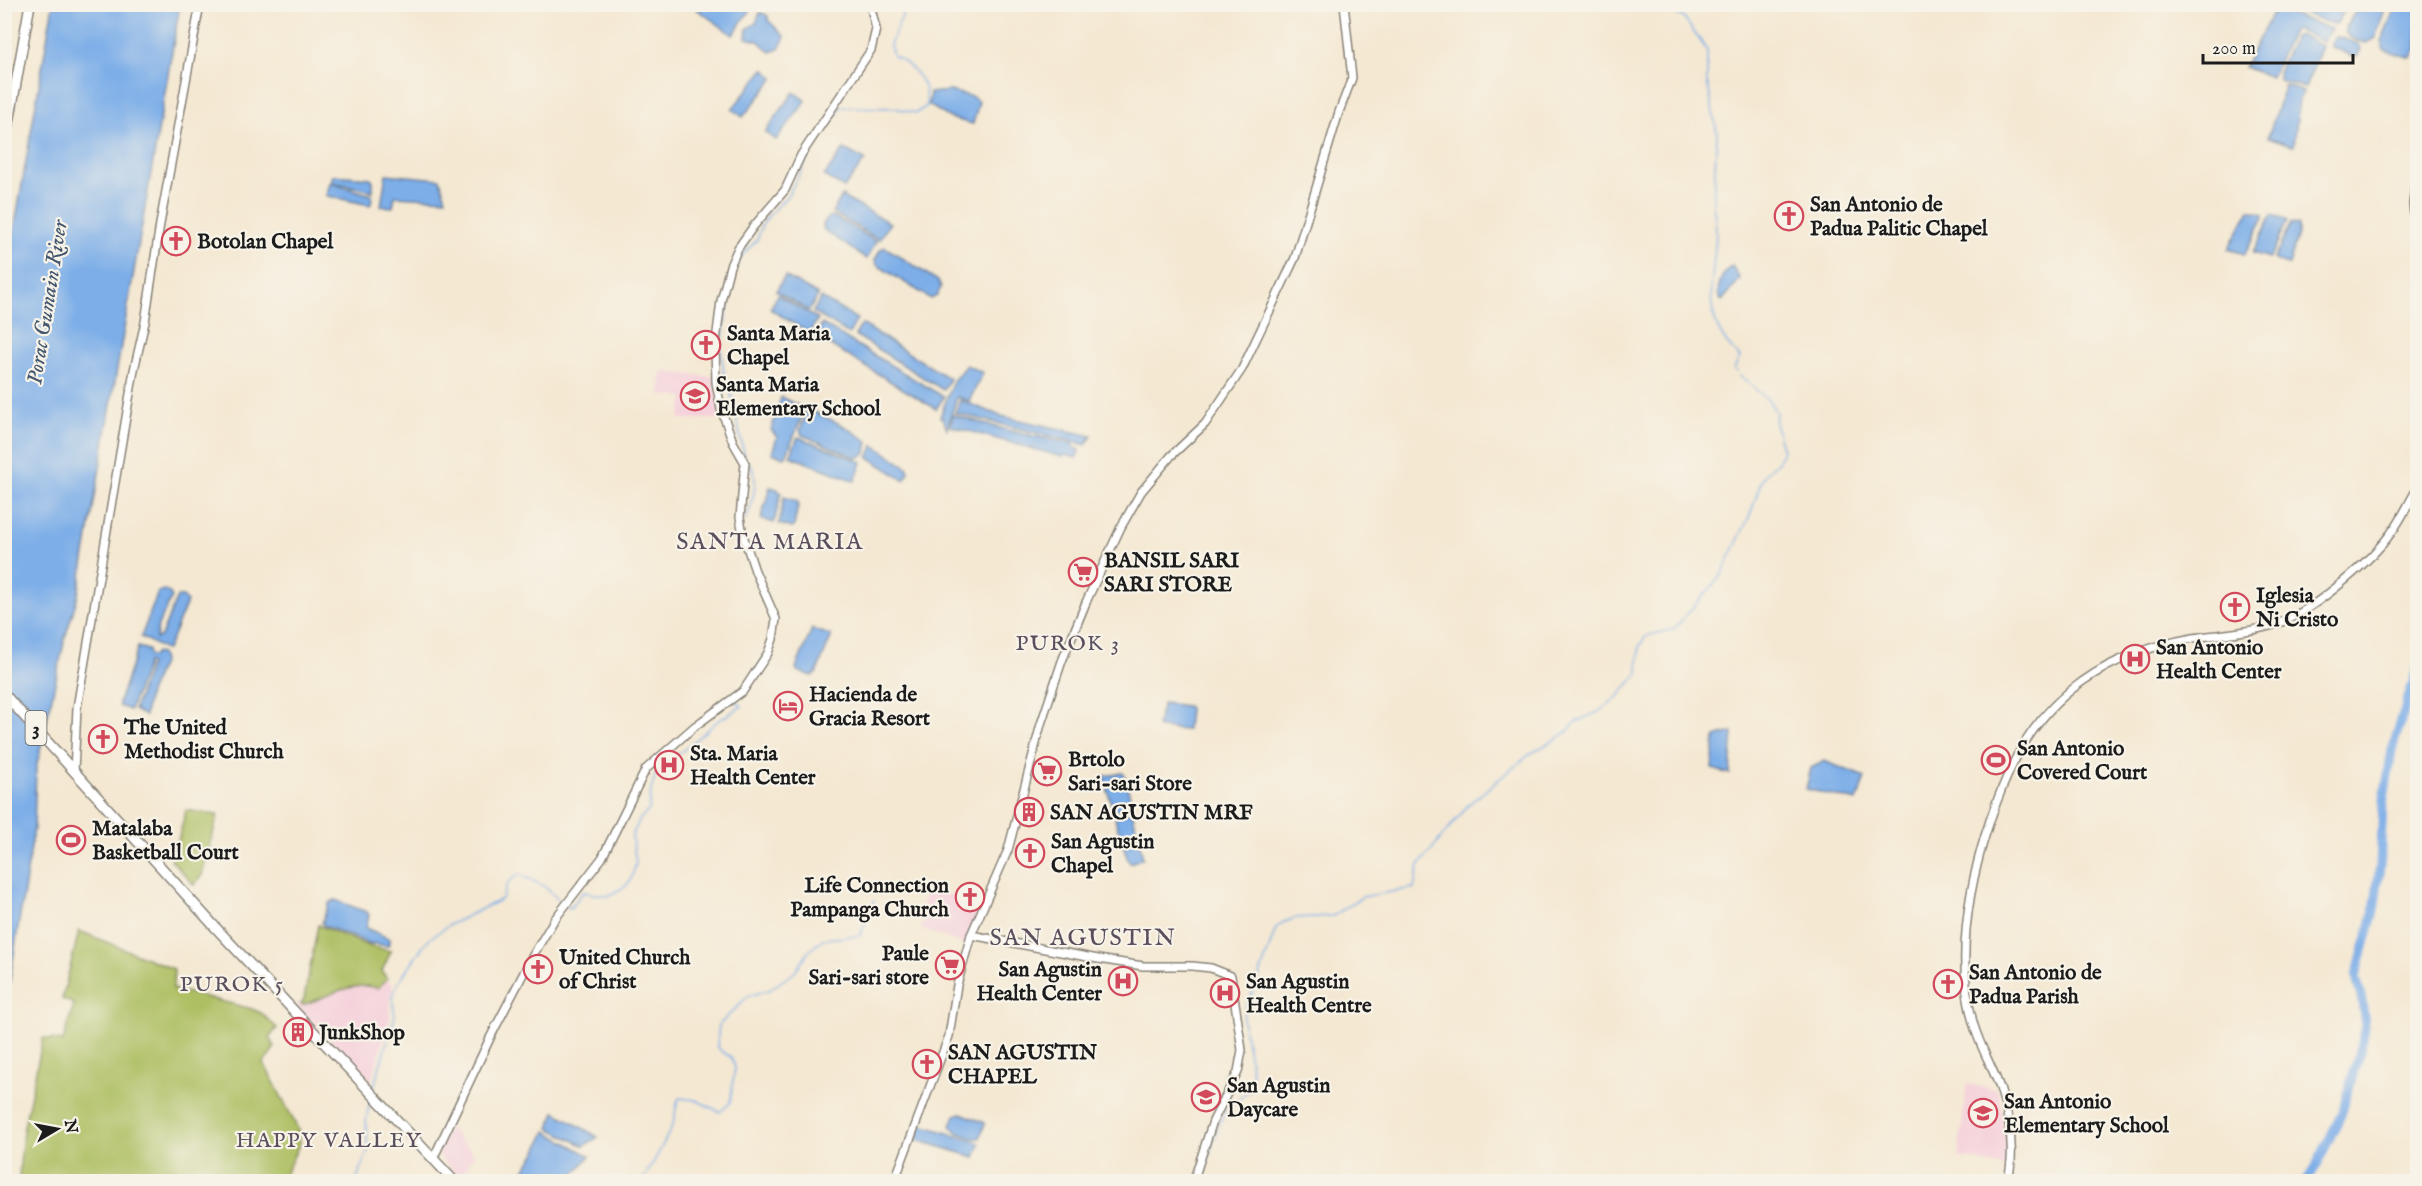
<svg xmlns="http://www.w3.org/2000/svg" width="2422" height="1186" font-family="'IM FELL English',serif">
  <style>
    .built { fill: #f5cfda }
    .green { fill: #aebf63; stroke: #656e40; stroke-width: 1.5 }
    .water { fill: #7daee8; stroke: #4c6582; stroke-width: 1.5 }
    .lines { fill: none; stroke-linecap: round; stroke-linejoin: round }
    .stream { stroke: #7daee8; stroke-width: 1.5 }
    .river { stroke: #7daee8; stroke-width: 9 }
    .secondary-casing { stroke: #888277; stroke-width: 10 }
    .highway-casing { stroke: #888277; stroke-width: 12 }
    .secondary { stroke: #fff; stroke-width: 7 }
    .highway { stroke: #fff; stroke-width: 9 }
    .labels { text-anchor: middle; stroke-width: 4.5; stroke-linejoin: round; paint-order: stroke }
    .shield { fill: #f7f3e8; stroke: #5e5c59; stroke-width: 1.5 }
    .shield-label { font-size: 20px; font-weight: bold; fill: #1c1c1c }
    .poi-label { font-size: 21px; font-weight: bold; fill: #1c1c1c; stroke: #f7f3e8; text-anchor: start }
    .water-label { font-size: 22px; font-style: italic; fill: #43566e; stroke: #f7f3e8 }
    .neighbourhood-label { font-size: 22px; letter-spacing: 1.5px; fill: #5c4f5d; stroke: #f7f3e8 }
    .quarter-label { font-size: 24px; letter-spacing: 1.5px; fill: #5c4f5d; stroke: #f7f3e8 }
  </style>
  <rect width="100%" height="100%" fill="#f7f3e8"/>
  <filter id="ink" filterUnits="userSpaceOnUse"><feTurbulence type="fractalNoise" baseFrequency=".0167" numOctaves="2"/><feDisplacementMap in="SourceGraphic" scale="12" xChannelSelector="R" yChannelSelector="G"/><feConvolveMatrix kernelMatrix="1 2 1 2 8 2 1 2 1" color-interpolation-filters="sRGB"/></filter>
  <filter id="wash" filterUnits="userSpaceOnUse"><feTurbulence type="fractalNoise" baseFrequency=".008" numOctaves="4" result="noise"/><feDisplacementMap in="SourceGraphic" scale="24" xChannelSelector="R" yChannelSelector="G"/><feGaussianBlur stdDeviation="1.35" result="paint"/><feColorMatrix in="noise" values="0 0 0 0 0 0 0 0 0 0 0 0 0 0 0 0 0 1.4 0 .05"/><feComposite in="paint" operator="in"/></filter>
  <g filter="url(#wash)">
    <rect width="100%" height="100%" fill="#f4e8d2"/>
    <g class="built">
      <polygon points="662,372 714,377 723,419 679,419 684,397 660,395"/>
      <polygon points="928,887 981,906 966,945 921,929 926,914 920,911"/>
      <polygon points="387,979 394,987 390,996 390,1019 371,1081 295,1003 304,1005 352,986 368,985 378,988"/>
      <polygon points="1967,1084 1998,1090 2007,1136 2009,1168 1958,1157"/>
      <polygon points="449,1128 474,1154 461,1179 437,1154"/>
    </g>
    <g class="green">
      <polygon points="186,810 218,815 202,875 194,885 171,860 174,856"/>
      <path d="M 318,925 L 369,946 L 391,951 L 382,971 L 387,979 L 378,988 C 352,980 327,997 303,1005 L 301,1004 L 304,999 Z"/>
      <polygon points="79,931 174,969 173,989 252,1009 261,1013 277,1028 269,1038 275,1047 263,1064 267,1069 298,1129 300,1143 282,1181 29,1182 19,1177 23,1131 43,1038 63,1041 74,1004 62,999"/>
    </g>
    <g class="water">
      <path d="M 2360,4 L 2369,5 L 2382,8 L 2384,12 L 2375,38 L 2366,43 C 2357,40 2345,39 2345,28 Z"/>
      <polygon points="53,5 180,5 78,595 65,638 36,769 34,828 5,1010 5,282"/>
      <path d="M 691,5 L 749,5 L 750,12 C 741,19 740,26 733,35 Z"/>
      <polygon points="2282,5 2347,5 2337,24 2331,24"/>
      <polygon points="2396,5 2417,5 2417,50 2411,58 2384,50 2381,42"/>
      <polygon points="2277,9 2331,29 2323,42 2297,30 2292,31 2271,77 2244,67 2271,16"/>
      <polygon points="760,12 768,16 768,20 785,37 779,49 771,52 758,41 746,38 747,29 756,23"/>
      <polygon points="2299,35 2322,46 2305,88 2279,80 2278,72 2294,37"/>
      <polygon points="2334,37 2339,37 2359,44 2361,49 2358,55 2352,56 2332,47 2331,43"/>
      <polygon points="764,69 774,78 743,117 732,109"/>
      <polygon points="2285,85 2303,92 2299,100 2294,146 2268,137"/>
      <polygon points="950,91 973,97 979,102 973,124 950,118 929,105 930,93"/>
      <polygon points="794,92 806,101 776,140 765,132"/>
      <polygon points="844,149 865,160 844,188 824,176"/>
      <polygon points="386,174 440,179 446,199 395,196 393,207 381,206"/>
      <polygon points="333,175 371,178 373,181 373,191 331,182"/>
      <polygon points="330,183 372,195 371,204 369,205 328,196 326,195"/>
      <polygon points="843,195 844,198 890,223 879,240 832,212"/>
      <polygon points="2250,210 2264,214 2264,217 2245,254 2228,249"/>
      <polygon points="2272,215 2286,219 2287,221 2270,258 2253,253"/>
      <polygon points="833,216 876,241 867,259 824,230 823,225 828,217"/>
      <polygon points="2291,223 2298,225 2298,234 2289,265 2283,264 2274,259"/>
      <polygon points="885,247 938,281 941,287 937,296 931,299 877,265 875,260 880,250"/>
      <path d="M 1732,266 L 1740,279 L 1722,301 C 1713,293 1722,272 1732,266 Z"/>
      <polygon points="785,276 818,295 809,311 776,291"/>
      <polygon points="778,295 818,319 809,333 770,309"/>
      <polygon points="821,298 857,319 849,334 813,312"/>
      <polygon points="822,324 944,397 936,409 815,336"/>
      <polygon points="862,324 950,379 943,390 855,335"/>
      <polygon points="966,365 983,373 969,401 957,397 947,429 943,419 940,417 953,381"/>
      <polygon points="781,397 805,409 786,456 784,457 772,453 777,437 771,430"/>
      <polygon points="960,400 1001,416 1092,436 1086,445 955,413"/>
      <polygon points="810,410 844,426 868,441 866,453 857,458 802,435 800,430 807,411"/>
      <polygon points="953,415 1015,432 1074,444 1074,448 1080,450 1076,458 1066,455 1062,457 950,426"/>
      <polygon points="798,437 862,462 855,481 790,456"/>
      <polygon points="874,445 908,468 909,472 904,480 868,457"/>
      <polygon points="770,487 777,489 781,493 774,523 761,519"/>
      <polygon points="784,497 797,501 798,505 794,526 791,528 779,524"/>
      <polygon points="163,590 169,592 172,597 158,625 156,639 161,636 177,597 183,597 187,602 167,650 165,650 141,637 158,592"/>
      <polygon points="812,629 830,635 831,637 816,674 811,676 797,671 796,668"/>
      <polygon points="138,647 148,650 149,656 153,656 155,653 161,654 163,661 149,693 145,716 134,710 150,664 148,662 130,710 119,706 119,702"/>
      <polygon points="1163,703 1187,706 1189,708 1187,730 1159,728 1157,726"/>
      <polygon points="1733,732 1730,774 1712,769 1715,737"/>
      <polygon points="1824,761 1865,777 1857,801 1806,789 1811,768"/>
      <polygon points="1122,773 1124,774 1130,797 1124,809 1116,809 1112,807 1104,776"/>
      <polygon points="1130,812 1133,814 1143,858 1130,863 1128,860 1115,819 1118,815"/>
      <polygon points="335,900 367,912 369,915 366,928 390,939 388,946 368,943 323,925 322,923 329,903"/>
      <polygon points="555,1112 598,1137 584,1146 549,1128"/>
      <path d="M 961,1113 L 985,1123 L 980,1138 C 971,1140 956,1133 951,1126 L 955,1115 Z"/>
      <polygon points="922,1125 977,1142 980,1144 975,1157 916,1140 919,1126"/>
      <polygon points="546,1131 590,1156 568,1181 522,1181 519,1178 537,1151"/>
    </g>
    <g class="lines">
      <g class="stream">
        <path d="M 1633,4 L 1650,8 L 1660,8 L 1683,17 L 1707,50 L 1707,81 L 1717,133 L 1713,206 C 1726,260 1687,310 1740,357 L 1734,369 L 1737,372"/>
        <polyline points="4,16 6,4"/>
        <path d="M 744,454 L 730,389 L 724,375 L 721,349 L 733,275 L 743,254 L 757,240 L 762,225 L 768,216 L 788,195 L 818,140 L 841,107 L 895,108 L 916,113 L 927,106 C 926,100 926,92 924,86 C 919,75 905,59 893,56 L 890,45 L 907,4"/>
        <path d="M 744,520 L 747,517 C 753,498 761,478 748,461"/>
        <polyline points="567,907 570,908 583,892 608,896 626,886 632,877 636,863 632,836 640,819 649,810 651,790 657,769 686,748 716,722 742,706 736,700"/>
        <polyline points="373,1089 395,1016 392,996 398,983 419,952 429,939 449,925 502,899 507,884 518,874 544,886 563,904"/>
        <polyline points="356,1182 368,1151 366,1121 371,1097"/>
        <path d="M 641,1182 C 654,1164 663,1145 672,1126 C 676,1116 675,1107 679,1098 L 696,1100 L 720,1112 L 730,1103 L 735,1067 L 731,1057 L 722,1052 L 717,1046 L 719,1025 L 748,996 L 769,990 L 795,972 L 808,952 L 823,939 L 860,936 L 874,901"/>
        <polyline points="1201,1182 1219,1123 1229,1107 1250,1090 1252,1073 1243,1020 1246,1006 1257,983 1276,928 1282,923 1295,918 1333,916 1362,897 1414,888 1419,865 1469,804 1530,754 1566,733 1576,722 1598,712 1619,696 1638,673 1639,647 1646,636 1674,629 1721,576 1750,515 1762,479 1769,469 1778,462 1783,451 1775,423 1776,412 1769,401 1740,376"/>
      </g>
      <polyline class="river" points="2306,1182 2316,1166 2341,1115 2362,1044 2365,1026 2362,1001 2356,976 2374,911 2380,866 2383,805 2392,750 2418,666"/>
    </g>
  </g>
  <g filter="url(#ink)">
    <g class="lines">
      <g class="secondary-casing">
        <g id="secondary">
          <polyline points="2418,158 2413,204 2418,253"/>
          <polyline points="74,772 77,708 134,370 145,322 160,224 200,4"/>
          <polyline points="971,935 1098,959 1143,966 1192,966 1211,968 1231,976 1242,1050 1238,1072 1213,1121 1193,1182"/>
          <polyline points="433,1159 491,1036 532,957 554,920 602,858 646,769 695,726 743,691 768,653 773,639 776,619 755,571 743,535 740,517 745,463 733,442 721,409 716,382 715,349 721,301 730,266 738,248 753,227 785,190 801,155 871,50 876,29 870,4"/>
          <polyline points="894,1182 949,1036 957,985 971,935 1008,850 1041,724 1062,661 1087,600 1121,527 1141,492 1171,456 1205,424 1242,369 1295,258 1339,112 1352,78 1344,4"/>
          <path d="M 2007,1182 C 2016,1153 2009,1116 2000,1088 C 1992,1066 1979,1045 1973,1022 C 1951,944 1977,844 2009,772 C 2045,693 2109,653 2193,638 C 2220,634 2256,632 2282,622 C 2316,608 2370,562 2391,533 C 2402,519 2409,502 2418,487"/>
        </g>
      </g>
      <g class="highway-casing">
        <g id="highway">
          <polyline points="4,151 30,4"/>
          <polyline points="4,694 216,928 455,1182"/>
        </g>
      </g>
      <use href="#secondary" class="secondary"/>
      <use href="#highway" class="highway"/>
    </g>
  </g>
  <defs>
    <g id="church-ring" transform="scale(1.5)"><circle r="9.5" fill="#f7f3e8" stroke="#d1495b" stroke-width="1.5"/><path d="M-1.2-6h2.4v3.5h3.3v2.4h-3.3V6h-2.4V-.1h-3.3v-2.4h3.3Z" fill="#d1495b"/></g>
    <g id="school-ring" transform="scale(1.5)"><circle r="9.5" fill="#f7f3e8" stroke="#d1495b" stroke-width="1.5"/><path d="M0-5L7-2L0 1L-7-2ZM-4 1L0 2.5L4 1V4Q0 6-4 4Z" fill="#d1495b"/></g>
    <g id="supermarket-ring" transform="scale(1.5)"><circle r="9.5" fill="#f7f3e8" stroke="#d1495b" stroke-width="1.5"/><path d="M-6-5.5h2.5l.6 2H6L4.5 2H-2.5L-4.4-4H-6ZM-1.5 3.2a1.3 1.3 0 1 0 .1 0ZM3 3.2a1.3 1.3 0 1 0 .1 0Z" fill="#d1495b"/></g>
    <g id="hospital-ring" transform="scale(1.5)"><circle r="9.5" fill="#f7f3e8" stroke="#d1495b" stroke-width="1.5"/><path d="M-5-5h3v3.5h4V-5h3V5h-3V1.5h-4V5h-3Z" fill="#d1495b"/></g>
    <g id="hotel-ring" transform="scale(1.5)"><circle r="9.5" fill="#f7f3e8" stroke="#d1495b" stroke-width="1.5"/><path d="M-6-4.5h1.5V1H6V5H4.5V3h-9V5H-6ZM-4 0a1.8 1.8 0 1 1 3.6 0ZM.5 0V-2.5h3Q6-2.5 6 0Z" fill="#d1495b"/></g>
    <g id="stadium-ring" transform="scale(1.5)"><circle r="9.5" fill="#f7f3e8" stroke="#d1495b" stroke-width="1.5"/><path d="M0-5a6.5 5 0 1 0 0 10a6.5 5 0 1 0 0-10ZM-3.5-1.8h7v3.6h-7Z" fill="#d1495b"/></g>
    <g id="building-ring" transform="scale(1.5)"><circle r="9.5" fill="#f7f3e8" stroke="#d1495b" stroke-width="1.5"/><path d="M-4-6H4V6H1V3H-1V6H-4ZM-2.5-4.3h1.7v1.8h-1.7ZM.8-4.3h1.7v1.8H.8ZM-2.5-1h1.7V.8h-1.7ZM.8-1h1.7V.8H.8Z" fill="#d1495b"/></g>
  </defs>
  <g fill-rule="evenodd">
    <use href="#church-ring" x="1789" y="216"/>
    <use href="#church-ring" x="176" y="241"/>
    <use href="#church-ring" x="706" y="345"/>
    <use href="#school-ring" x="695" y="396"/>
    <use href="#supermarket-ring" x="1083" y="572"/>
    <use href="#church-ring" x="2235" y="607"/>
    <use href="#hospital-ring" x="2135" y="659"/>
    <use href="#hotel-ring" x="788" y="706"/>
    <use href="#church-ring" x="103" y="739"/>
    <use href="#stadium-ring" x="1996" y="760"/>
    <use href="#hospital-ring" x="669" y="765"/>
    <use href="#supermarket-ring" x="1047" y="771"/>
    <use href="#building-ring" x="1029" y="812"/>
    <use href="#stadium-ring" x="71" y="840"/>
    <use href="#church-ring" x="1030" y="853"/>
    <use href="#church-ring" x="970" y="897"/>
    <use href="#supermarket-ring" x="950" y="965"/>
    <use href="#church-ring" x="538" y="969"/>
    <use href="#hospital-ring" x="1123" y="981"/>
    <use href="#church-ring" x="1948" y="984"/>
    <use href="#hospital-ring" x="1225" y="993"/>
    <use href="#building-ring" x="298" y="1032"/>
    <use href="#church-ring" x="927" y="1064"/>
    <use href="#school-ring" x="1206" y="1097"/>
    <use href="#school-ring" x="1983" y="1113"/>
  </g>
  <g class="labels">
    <rect class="shield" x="25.5" y="711" width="21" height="34" rx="4.5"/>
    <g class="shield-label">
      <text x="36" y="735">3</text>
    </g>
    <g class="poi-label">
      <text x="1810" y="211">San Antonio de<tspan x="1810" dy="24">Padua Palitic Chapel</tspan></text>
      <text x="197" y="248">Botolan Chapel</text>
      <text x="727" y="340">Santa Maria<tspan x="727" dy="24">Chapel</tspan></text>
      <text x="716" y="391">Santa Maria<tspan x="716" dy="24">Elementary School</tspan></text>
      <text x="1104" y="567">BANSIL SARI<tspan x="1104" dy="24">SARI STORE</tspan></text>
      <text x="2256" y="602">Iglesia<tspan x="2256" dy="24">Ni Cristo</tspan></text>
      <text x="2156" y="654">San Antonio<tspan x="2156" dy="24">Health Center</tspan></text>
      <text x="809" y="701">Hacienda de<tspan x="809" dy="24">Gracia Resort</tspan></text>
      <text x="124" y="734">The United<tspan x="124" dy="24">Methodist Church</tspan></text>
      <text x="2017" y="755">San Antonio<tspan x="2017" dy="24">Covered Court</tspan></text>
      <text x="690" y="760">Sta. Maria<tspan x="690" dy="24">Health Center</tspan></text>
      <text x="1068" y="766">Brtolo<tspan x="1068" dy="24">Sari-sari Store</tspan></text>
      <text x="1050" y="819">SAN AGUSTIN MRF</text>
      <text x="92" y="835">Matalaba<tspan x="92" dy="24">Basketball Court</tspan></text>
      <text x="1051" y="848">San Agustin<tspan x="1051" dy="24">Chapel</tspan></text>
      <text x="949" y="892" text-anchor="end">Life Connection<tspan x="949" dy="24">Pampanga Church</tspan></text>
      <text x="929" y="960" text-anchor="end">Paule<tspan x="929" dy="24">Sari-sari store</tspan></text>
      <text x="559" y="964">United Church<tspan x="559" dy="24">of Christ</tspan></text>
      <text x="1102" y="976" text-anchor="end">San Agustin<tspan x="1102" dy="24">Health Center</tspan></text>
      <text x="1969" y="979">San Antonio de<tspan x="1969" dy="24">Padua Parish</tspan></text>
      <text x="1246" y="988">San Agustin<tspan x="1246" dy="24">Health Centre</tspan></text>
      <text x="319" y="1039">JunkShop</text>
      <text x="948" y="1059">SAN AGUSTIN<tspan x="948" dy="24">CHAPEL</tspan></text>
      <text x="1227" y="1092">San Agustin<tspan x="1227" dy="24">Daycare</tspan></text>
      <text x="2004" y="1108">San Antonio<tspan x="2004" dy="24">Elementary School</tspan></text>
    </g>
    <g class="water-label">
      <text transform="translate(46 302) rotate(-81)" y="8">Porac Gumain River</text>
    </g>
    <g class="neighbourhood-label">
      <text x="1068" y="650">PUROK 3</text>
      <text x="232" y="991">PUROK 5</text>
      <text x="329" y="1147">HAPPY VALLEY</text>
    </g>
    <g class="quarter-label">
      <text x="770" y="549">SANTA MARIA</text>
      <text x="1083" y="945">SAN AGUSTIN</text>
    </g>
  </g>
  <rect width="2422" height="1186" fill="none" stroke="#f7f3e8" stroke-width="24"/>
  <g transform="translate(57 1129) rotate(80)" stroke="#f7f3e8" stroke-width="4.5" paint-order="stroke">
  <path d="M0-4.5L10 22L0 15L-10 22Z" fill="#1c1c1c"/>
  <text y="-9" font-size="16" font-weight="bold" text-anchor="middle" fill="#1c1c1c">N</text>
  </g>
  <path d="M2203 54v9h150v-9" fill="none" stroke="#1c1c1c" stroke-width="3"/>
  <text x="2212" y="54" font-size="18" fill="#1c1c1c" stroke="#f7f3e8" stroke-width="4.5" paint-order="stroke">200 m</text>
</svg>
